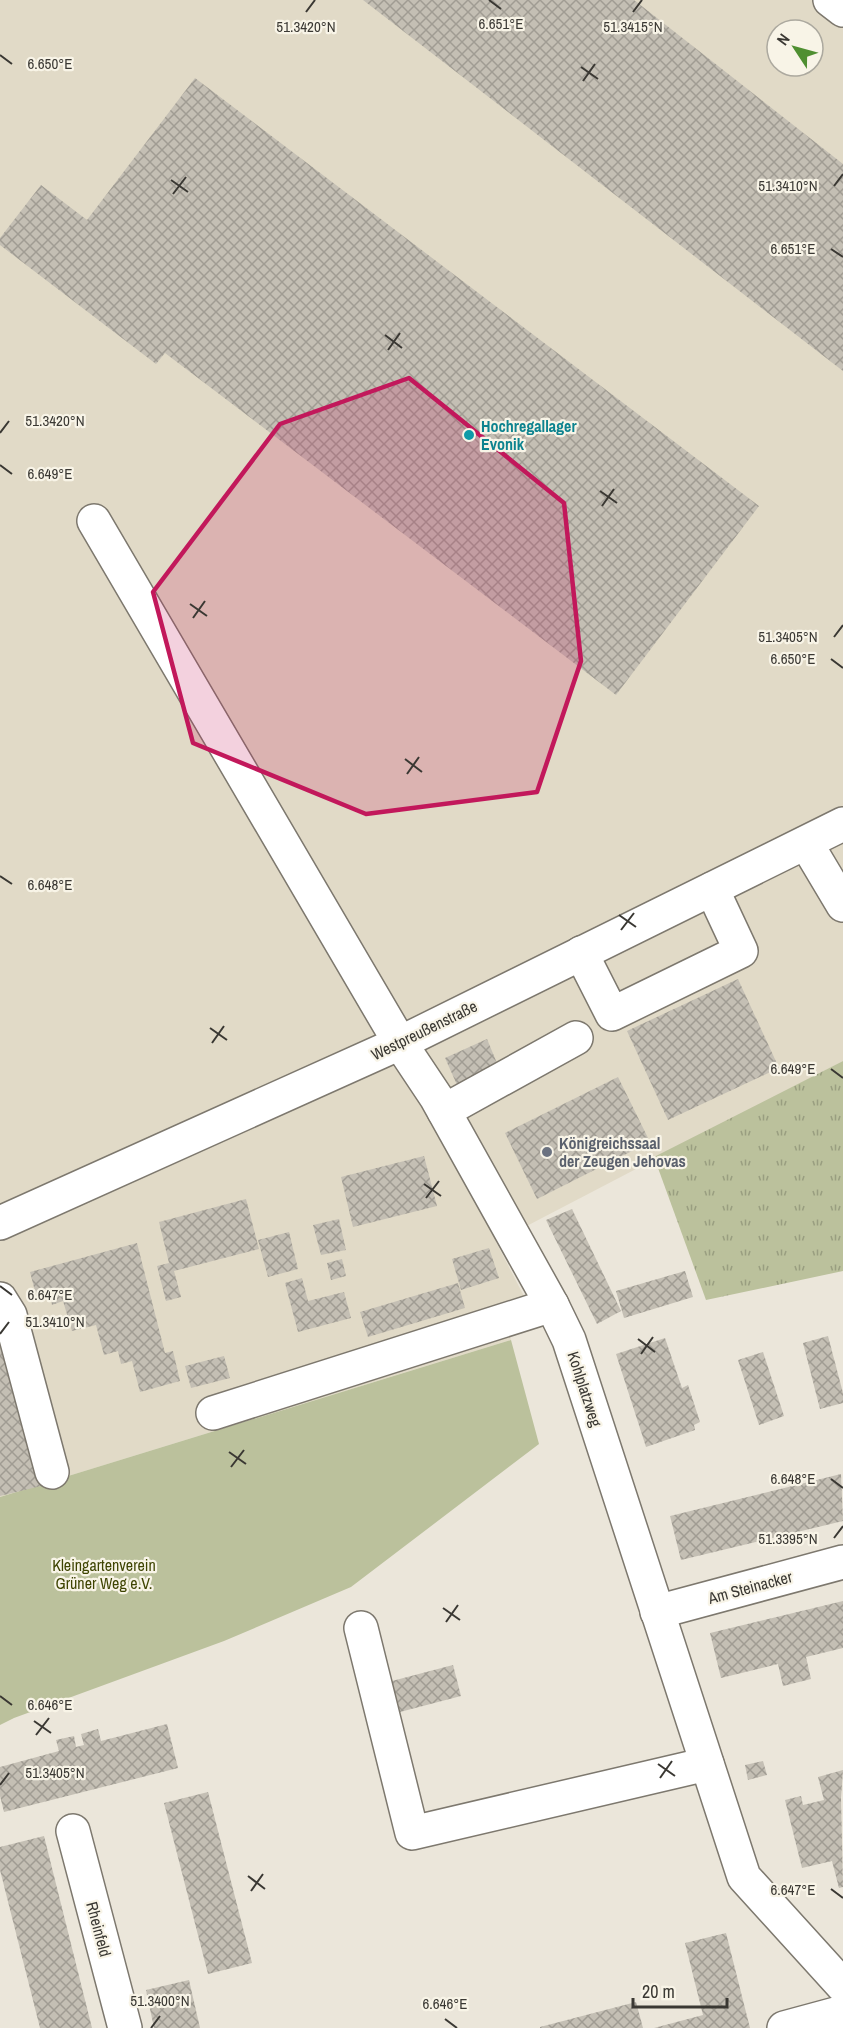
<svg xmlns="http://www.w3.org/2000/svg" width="843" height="2028" font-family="'Archivo Narrow',sans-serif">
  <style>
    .built { fill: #e1dac7; fill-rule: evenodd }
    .grass { fill: url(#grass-tufts) }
    .green { fill: #bbc19c }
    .building { fill: url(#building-cross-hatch) }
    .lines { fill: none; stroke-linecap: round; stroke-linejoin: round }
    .minor-casing { stroke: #7d786e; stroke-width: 36 }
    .minor { stroke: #fff; stroke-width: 33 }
    .marked { fill: #c2185b; fill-opacity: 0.2; stroke: #c2185b; stroke-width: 4.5; stroke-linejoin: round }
    .ticks { fill: none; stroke: #3a3833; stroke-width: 2 }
    .culture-dot { fill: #0f9aa8; stroke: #f8f4e7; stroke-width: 2 }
    .worship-dot { fill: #6b7280; stroke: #f8f4e7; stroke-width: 2 }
    .labels { text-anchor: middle; stroke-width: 4.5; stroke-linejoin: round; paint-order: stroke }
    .culture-label { font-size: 16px; font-weight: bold; fill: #0d838f; stroke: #f8f4e7; text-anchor: start }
    .street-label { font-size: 16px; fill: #3a3833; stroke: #f8f4e7 }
    .worship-label { font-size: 16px; font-weight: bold; fill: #5b616d; stroke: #f8f4e7; text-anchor: start }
    .park-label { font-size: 16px; fill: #3e4402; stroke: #f8f4e7 }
    .ticks-label { font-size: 15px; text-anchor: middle; fill: #3a3833; stroke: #f8f4e7; stroke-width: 4.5; stroke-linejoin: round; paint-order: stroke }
  </style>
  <defs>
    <pattern id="grass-tufts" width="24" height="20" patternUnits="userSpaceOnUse" patternTransform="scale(1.5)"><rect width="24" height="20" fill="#bbc19c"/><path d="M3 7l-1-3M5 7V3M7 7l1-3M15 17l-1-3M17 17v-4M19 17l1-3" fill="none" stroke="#999e80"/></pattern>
    <pattern id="building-cross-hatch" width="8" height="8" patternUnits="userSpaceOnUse" patternTransform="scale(1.5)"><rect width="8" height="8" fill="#c4bfb4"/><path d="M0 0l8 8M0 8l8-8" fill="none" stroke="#a09c93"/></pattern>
  </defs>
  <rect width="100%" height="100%" fill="#ebe6da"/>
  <path class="built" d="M 0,0 L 843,0 L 843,1061 L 496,1242 L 527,1302 L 504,1315 L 511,1340 L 0,1497 ZM 777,30 L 813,30 L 813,66 L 777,66 Z"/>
  <polygon class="grass" points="843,1061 843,1271 706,1300 654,1157"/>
  <polygon class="green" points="511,1340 539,1444 351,1587 224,1641 14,1718 0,1725 0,1497"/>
  <g class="building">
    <polygon points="363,0 634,0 843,164 843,371"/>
    <polygon points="195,78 759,506 616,695 165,353 156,364 0,245 0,238 41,185 87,220"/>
    <polygon points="738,979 779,1068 668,1120 627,1031"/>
    <polygon points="487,1039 499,1068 458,1087 445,1058"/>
    <polygon points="618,1077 650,1142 537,1199 505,1133"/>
    <polygon points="424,1156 437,1206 353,1227 341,1177"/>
    <polygon points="246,1199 259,1249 174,1271 181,1297 166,1301 157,1266 169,1263 159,1222"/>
    <polygon points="572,1209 621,1311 597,1324 546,1220"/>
    <polygon points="339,1219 346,1250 321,1255 313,1225"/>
    <polygon points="289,1232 298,1269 268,1277 258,1240"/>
    <polygon points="137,1243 165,1353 173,1351 180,1381 140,1392 132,1361 121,1364 118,1351 104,1355 96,1325 72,1331 63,1301 52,1305 50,1296 37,1299 30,1272"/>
    <polygon points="489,1248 499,1278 461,1290 452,1259"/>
    <polygon points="342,1259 346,1276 331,1280 327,1263"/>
    <polygon points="685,1271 693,1297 624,1318 616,1291"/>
    <polygon points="302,1278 308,1301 344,1292 351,1318 298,1332 285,1283"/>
    <polygon points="458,1283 465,1308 368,1337 360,1312"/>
    <polygon points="0,1329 41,1486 0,1496"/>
    <polygon points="828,1336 843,1393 843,1403 820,1409 803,1343"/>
    <polygon points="665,1338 682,1388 688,1385 700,1422 694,1425 695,1430 646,1447 616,1354"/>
    <polygon points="763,1352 784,1416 759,1425 738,1360"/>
    <polygon points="224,1356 230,1378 191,1388 185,1366"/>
    <polygon points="841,1474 843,1521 681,1560 670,1516"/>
    <polygon points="843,1601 843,1648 806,1657 811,1679 783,1686 778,1664 721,1678 710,1633"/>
    <polygon points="453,1665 461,1696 400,1712 392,1681"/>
    <polygon points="167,1724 178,1768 4,1812 0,1796 0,1767 59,1751 56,1740 74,1736 76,1747 84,1745 81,1734 98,1729 101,1741"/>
    <polygon points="763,1761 767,1775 748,1780 745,1765"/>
    <polygon points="843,1770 841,1798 843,1887 839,1888 832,1861 802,1868 785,1800 801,1796 803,1805 824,1800 818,1777"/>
    <polygon points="208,1792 252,1963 208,1974 164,1803"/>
    <polygon points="44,1836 92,2028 40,2028 0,1870 0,1847"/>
    <polygon points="726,1933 750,2028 654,2028 703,2015 685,1943"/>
    <polygon points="189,1980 200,2028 154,2028 146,1990"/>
    <polygon points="636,2002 643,2028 540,2028 540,2027"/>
  </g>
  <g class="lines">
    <g class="minor-casing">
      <g id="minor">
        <polyline points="830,0 843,10"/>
        <polyline points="94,521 400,1043 436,1097 552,1305 569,1340 744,1877 843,1986"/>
        <polyline points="806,843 843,905"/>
        <polyline points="581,953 612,1014 741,951 712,889"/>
        <polyline points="444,1111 576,1038"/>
        <polyline points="0,1223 400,1043 843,824"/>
        <polyline points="0,1299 10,1315 52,1472"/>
        <polyline points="213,1413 552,1305"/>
        <polyline points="657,1612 843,1562"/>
        <polyline points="361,1628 412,1833 707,1764"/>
        <polyline points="73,1831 125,2028"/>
        <polyline points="784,2028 843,2012"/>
      </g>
    </g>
    <use href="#minor" class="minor"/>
  </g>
  <path class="marked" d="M 409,378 L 564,503 L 581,661 L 537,792 L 366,814 L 193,743 L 153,592 L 280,424 Z"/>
  <path class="ticks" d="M 489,0 L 501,9M 306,12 L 315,0M 633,12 L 642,0M 0,55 L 12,64M 581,67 L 598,79M 583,81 L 595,64M 171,180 L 188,192M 834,186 L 843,174M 173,194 L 186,177M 831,249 L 843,257M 385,335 L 402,348M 388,350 L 400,333M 0,433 L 9,421M 0,465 L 12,474M 600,491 L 617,503M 602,506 L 614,489M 190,604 L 207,616M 193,618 L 205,601M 834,637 L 843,625M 831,659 L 843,668M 405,759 L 422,772M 407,774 L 419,757M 0,876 L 12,884M 619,915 L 636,927M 621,930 L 634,913M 210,1028 L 227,1040M 212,1043 L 224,1026M 831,1069 L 843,1078M 424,1184 L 441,1196M 426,1198 L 439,1181M 0,1286 L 12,1295M 0,1334 L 9,1322M 638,1339 L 655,1352M 641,1354 L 653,1337M 229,1452 L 246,1464M 231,1467 L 244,1450M 831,1479 L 843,1488M 834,1538 L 843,1526M 443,1608 L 460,1620M 446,1622 L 458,1605M 0,1696 L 12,1705M 34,1721 L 51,1733M 36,1735 L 49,1718M 658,1764 L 675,1776M 660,1778 L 672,1761M 0,1785 L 9,1773M 248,1876 L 265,1889M 831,1889 L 843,1898M 251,1891 L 263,1874M 445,2019 L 457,2028M 151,2028 L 160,2016"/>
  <circle class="culture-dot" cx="469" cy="435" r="6"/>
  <circle class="worship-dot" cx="547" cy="1152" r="6"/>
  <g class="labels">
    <g class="culture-label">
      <text x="481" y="432">Hochregallager<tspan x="481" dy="18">Evonik</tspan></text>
    </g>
    <g class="street-label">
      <text transform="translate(424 1030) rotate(-26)" y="6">Westpreußenstraße</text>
      <text transform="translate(585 1389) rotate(72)" y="6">Kohlplatzweg</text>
      <text transform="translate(750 1587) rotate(-15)" y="6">Am Steinacker</text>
      <text transform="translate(99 1929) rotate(75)" y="6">Rheinfeld</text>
    </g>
    <g class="worship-label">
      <text x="559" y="1149">Königreichssaal<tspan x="559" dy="18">der Zeugen Jehovas</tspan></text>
    </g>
    <g class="park-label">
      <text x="104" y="1571">Kleingartenverein<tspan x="104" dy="18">Grüner Weg e.V.</tspan></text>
    </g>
  </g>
  <g class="ticks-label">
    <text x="501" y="29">6.651°E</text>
    <text x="306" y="32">51.3420°N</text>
    <text x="633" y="32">51.3415°N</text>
    <text x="50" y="69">6.650°E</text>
    <text x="788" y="191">51.3410°N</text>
    <text x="793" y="254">6.651°E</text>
    <text x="55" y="426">51.3420°N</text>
    <text x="50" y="479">6.649°E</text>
    <text x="788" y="642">51.3405°N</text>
    <text x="793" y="664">6.650°E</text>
    <text x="50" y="890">6.648°E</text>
    <text x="793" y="1074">6.649°E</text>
    <text x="50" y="1300">6.647°E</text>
    <text x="55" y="1327">51.3410°N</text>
    <text x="793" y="1484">6.648°E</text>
    <text x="788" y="1544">51.3395°N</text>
    <text x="50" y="1710">6.646°E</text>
    <text x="55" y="1778">51.3405°N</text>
    <text x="793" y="1895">6.647°E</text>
    <text x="160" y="2006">51.3400°N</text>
    <text x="445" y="2009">6.646°E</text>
  </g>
  <g transform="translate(795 48) rotate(306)"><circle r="28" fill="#f8f4e7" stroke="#aca99f" stroke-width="1.5"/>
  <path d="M0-4.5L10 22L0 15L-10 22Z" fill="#4f8f31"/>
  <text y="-9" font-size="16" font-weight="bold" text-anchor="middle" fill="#3a3833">N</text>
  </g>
  <path d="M633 1998v9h94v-9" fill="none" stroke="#3a3833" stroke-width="3"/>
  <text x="642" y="1998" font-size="18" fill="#3a3833" stroke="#f8f4e7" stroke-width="4.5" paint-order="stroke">20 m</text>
</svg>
